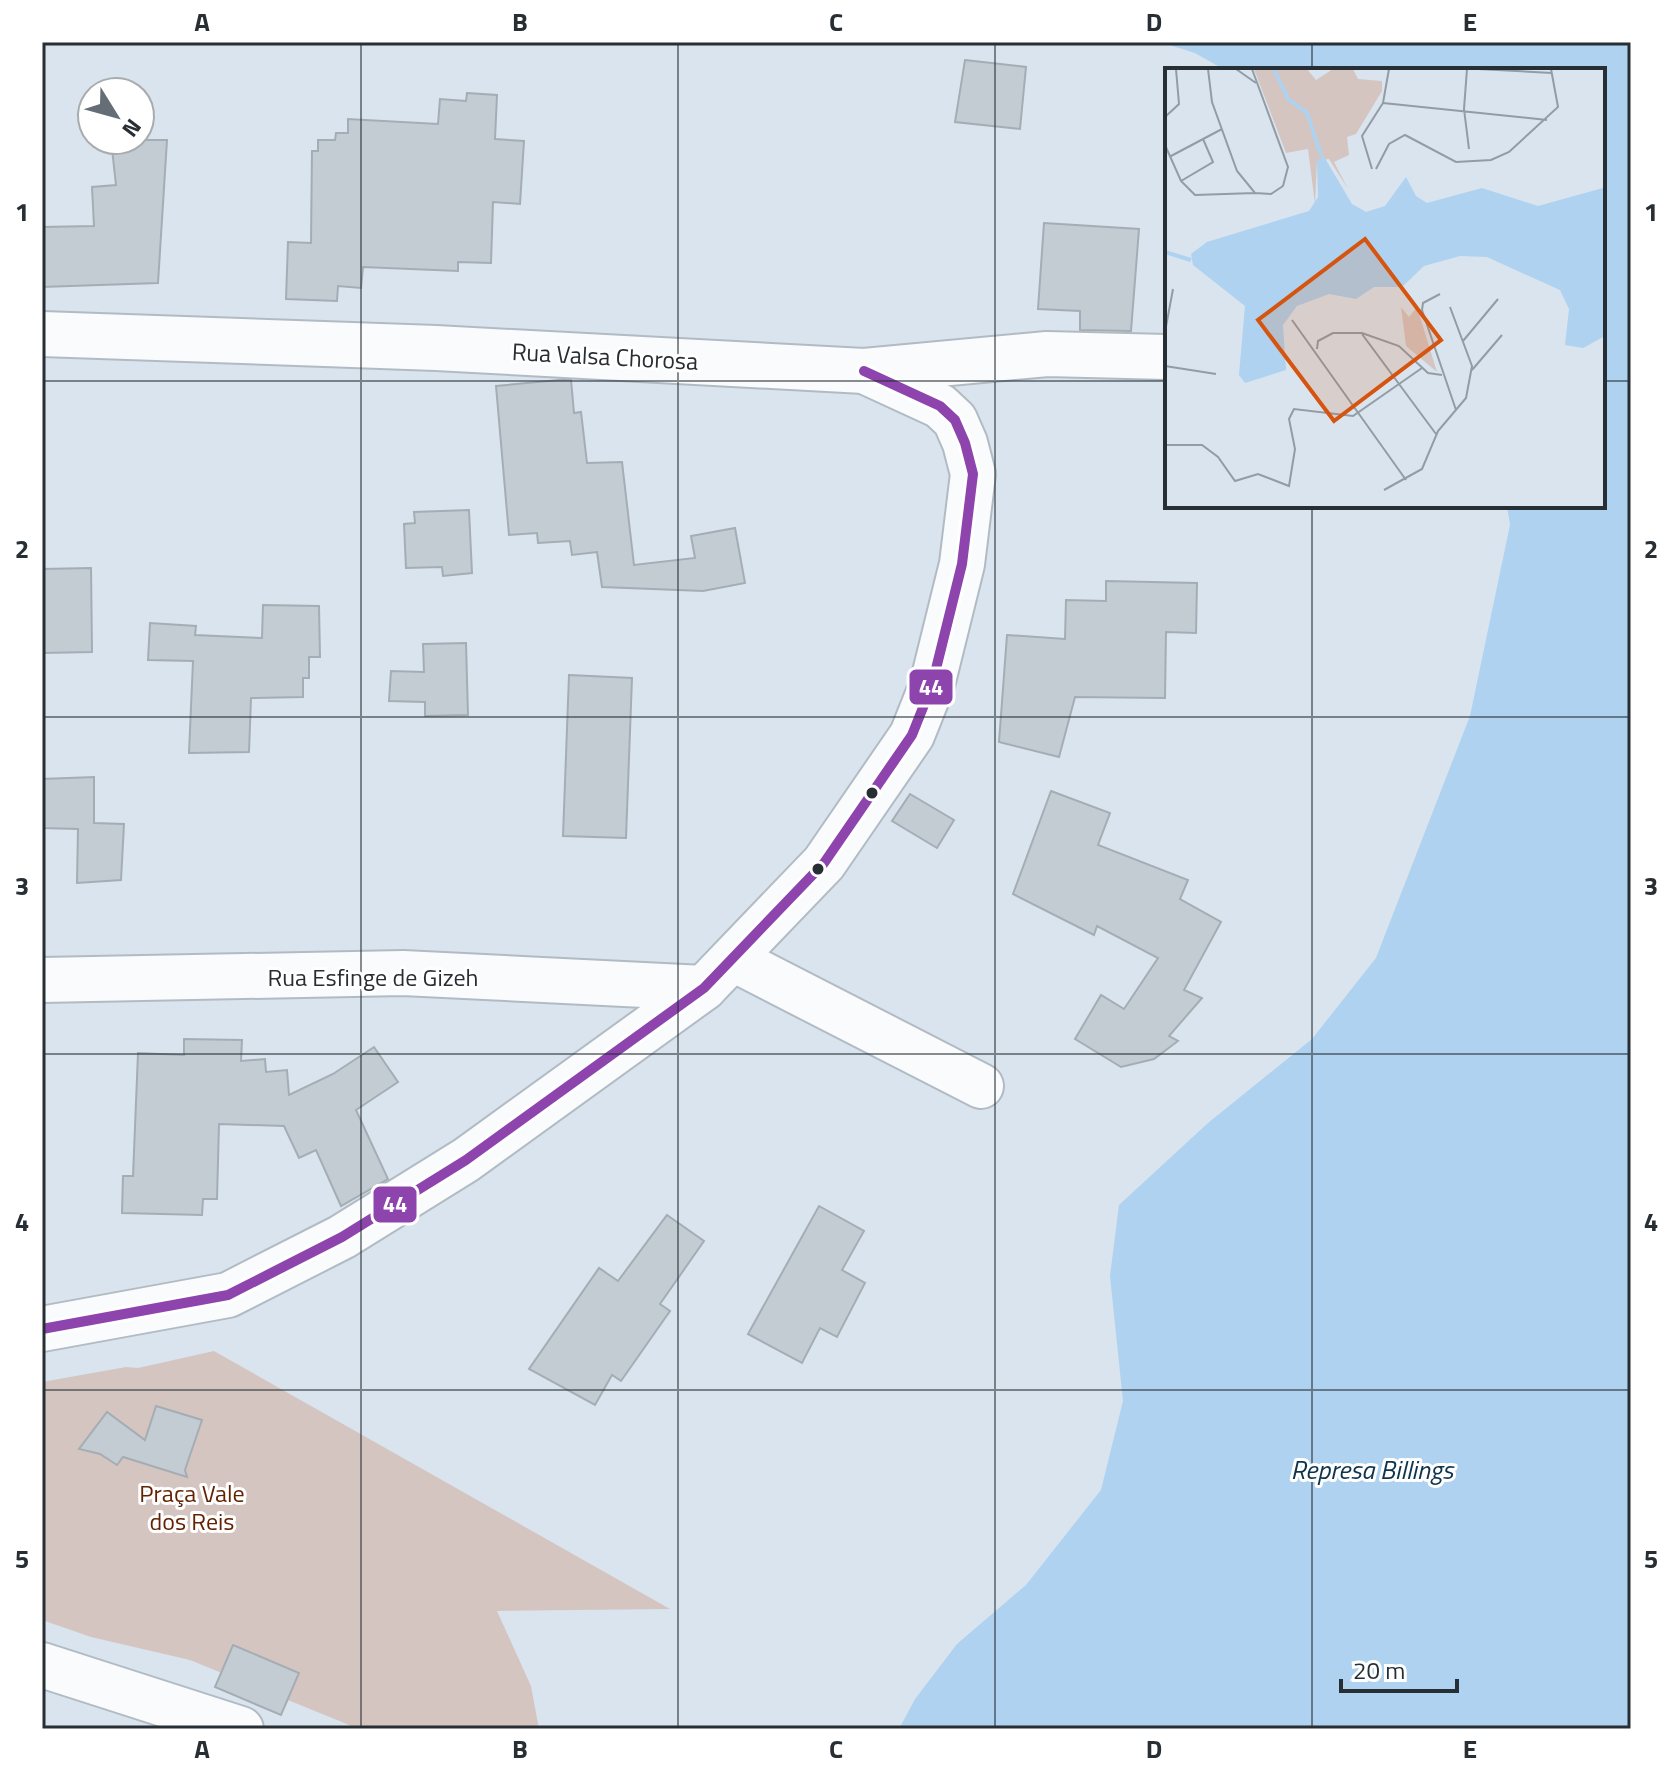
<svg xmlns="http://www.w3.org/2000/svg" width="1673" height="1771" font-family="'Titillium Web',sans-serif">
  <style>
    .green { fill: #d5c5c1 }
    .water { fill: #aed2ef }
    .building { fill: #c3ccd3; stroke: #a5adb4; stroke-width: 2 }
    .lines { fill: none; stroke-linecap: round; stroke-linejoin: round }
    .minor-casing { stroke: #b2bbc3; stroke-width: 48 }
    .minor { stroke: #f9fbfc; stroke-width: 44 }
    .bus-1-casing { stroke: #fff; stroke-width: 16 }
    .bus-1 { stroke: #8e44ad; stroke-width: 10 }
    .grid { fill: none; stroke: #272f35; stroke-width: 2; stroke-opacity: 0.55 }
    .bus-dot { fill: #272f35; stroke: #fff; stroke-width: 3 }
    .labels { text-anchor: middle; stroke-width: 6; stroke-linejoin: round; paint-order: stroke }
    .street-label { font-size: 24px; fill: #272f35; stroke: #fff }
    .park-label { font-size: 24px; fill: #632201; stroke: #fff }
    .water-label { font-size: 26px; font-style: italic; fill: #0e334c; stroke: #fff }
    .inset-river { fill: none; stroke: #aed2ef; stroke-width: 4 }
    .inset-road { fill: none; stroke: #929ca4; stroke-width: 2 }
    .view { fill: #d55510; fill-opacity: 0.15; stroke: #d55510; stroke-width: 4 }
    .inset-edge { fill: none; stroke: #272f35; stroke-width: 4 }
    .line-badge { stroke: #fff; stroke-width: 3 }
    .badge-label { font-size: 22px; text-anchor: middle; font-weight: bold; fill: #fff }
    .neatline { fill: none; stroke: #272f35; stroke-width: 3 }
    .grid-label { font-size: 26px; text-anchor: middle; font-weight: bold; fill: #272f35 }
  </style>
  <rect width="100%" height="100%" fill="#d9e4ee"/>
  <polygon class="green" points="214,1351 670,1609 497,1611 531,1686 539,1729 359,1729 190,1660 91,1637 42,1620 42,1382 126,1367 138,1368"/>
  <polygon class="water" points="1160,42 1631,42 1631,1729 899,1729 915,1699 957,1644 1026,1585 1101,1490 1123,1401 1110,1276 1119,1205 1208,1123 1312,1039 1376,958 1470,716 1510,525 1507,506 1603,506 1603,70 1225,70 1195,53"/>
  <g class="building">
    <polygon points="965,60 1026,67 1020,129 955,122"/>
    <polygon points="467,93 497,95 495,139 524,141 520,204 493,202 491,263 458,262 458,271 363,267 361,288 338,286 337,301 286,299 288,242 311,243 312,151 318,151 318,140 335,140 336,133 348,133 348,119 438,124 440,99 466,101"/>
    <polygon points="111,140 167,140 158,283 42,287 42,227 94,226 92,187 116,185"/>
    <polygon points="1044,223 1139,229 1131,331 1080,330 1080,311 1038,309"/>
    <polygon points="559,380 571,380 574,413 581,412 587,463 622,462 634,565 695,558 691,536 735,528 745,583 703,591 602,587 597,552 572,555 570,541 538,543 537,533 509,535 496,386"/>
    <polygon points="469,510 472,573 443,576 442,567 406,568 404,524 415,523 414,512"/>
    <polygon points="91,568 92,652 42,653 42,569"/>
    <polygon points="1106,581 1197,583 1196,633 1166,632 1165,698 1075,697 1059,757 999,742 1007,635 1065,639 1066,600 1106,601"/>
    <polygon points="263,605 319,606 320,657 309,657 309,678 303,678 303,697 251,698 249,752 189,753 193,661 148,660 150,623 196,626 195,635 262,638"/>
    <polygon points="466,643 468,715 425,716 425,702 389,701 391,671 424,672 423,644"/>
    <polygon points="569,675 632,678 626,838 563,836"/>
    <polygon points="94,777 94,823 124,824 121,880 77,883 78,829 42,828 42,779"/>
    <polygon points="1051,791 1110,813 1098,845 1188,880 1180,899 1221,922 1184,990 1202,998 1169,1036 1178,1041 1154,1059 1121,1067 1075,1039 1101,995 1124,1009 1158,958 1097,926 1094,935 1013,894"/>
    <polygon points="910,794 954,820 937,848 892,821"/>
    <polygon points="184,1039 242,1040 241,1061 265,1059 266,1072 287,1070 289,1095 333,1074 374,1047 398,1082 356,1110 388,1179 341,1206 316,1150 299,1158 284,1126 219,1124 217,1199 203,1199 202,1215 122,1213 123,1176 133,1176 138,1053 184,1055"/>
    <polygon points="819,1206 864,1231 842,1270 865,1283 837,1337 820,1328 802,1363 748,1334"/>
    <polygon points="667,1215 704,1241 660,1304 670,1311 621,1381 612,1375 595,1405 529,1369 599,1268 618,1281"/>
    <polygon points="156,1406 202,1420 185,1470 187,1477 123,1457 117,1465 100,1454 79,1449 107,1412 145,1440"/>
    <polygon points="233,1645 299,1673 281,1715 215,1687"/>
  </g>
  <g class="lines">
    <g class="minor-casing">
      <g id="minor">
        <polyline points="42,334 436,348 864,371 1047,354 1167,357"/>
        <polyline points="735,960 981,1086"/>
        <polyline points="42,980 403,973 704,988"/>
        <polyline points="42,1329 228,1295 342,1237 466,1160 704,988 824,863 912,735 932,685 962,564 973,474 965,443 955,420 940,406 864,371"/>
        <polyline points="42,1665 241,1729"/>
      </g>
    </g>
    <use href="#minor" class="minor"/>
    <g class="bus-1-casing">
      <polyline id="bus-1" points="42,1329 228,1295 342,1237 466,1160 704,988 824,863 912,735 932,685 962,564 973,474 965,443 955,420 940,406 864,371"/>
    </g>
    <use href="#bus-1" class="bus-1"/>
  </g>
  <path class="grid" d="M 361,42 L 361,1729M 678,42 L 678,1729M 995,42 L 995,1729M 1312,42 L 1312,70M 42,381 L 1167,381M 1603,381 L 1631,381M 1312,506 L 1312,1729M 42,717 L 1631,717M 42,1054 L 1631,1054M 42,1390 L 1631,1390"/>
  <g class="bus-dot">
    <circle cx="872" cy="793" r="7"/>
    <circle cx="818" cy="869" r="7"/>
  </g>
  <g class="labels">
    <g class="street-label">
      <text transform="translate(605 357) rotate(3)" y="8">Rua Valsa Chorosa</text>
      <text x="373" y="986">Rua Esfinge de Gizeh</text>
    </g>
    <g class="park-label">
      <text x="192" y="1502">Praça Vale<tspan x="192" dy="28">dos Reis</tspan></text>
    </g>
    <g class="water-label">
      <text x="1372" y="1479">Represa Billings</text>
    </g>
  </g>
  <g transform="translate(1165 68)">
    <rect width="440" height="440" fill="#d9e4ee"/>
    <path d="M 89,1 L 142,1 L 151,12 L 168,1 L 188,1 L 193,11 L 217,13 L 217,23 L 191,66 L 182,69 L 184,87 L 169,94 L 183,121 L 164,91 L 152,93 L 150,136 L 143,81 L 121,85 ZM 236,239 L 244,249 L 252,239 L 272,304 L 241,278 Z" fill="#d5c5c1"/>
    <path d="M 158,87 L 187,136 L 201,144 L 220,138 L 241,109 L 251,128 L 262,135 L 317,120 L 373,138 L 438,120 L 440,268 L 418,280 L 400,277 L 404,241 L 395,222 L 322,189 L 295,188 L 259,198 L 237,219 L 209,219 L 191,231 L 164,226 L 132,238 L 118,257 L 121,302 L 80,315 L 74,307 L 80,238 L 28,197 L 26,186 L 42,174 L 144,143 L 153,129 L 152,93 Z" fill="#aed2ef"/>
    <path class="inset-river" d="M 109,1 L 123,31 L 142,45 L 156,87M 0,184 L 26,192"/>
    <path class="inset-road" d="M 43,1 L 47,34 L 72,103 L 90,125 L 106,126 L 118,118 L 123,99 L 87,1M 71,1 L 91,15M 302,1 L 299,41 L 304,81M 313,1 L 387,5M 218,35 L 382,52M 0,49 L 14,36 L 11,1M 0,77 L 16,113 L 30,127 L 90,125M 6,88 L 57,61M 207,101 L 197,68 L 218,35 L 224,1M 211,101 L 224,76 L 240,67 L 291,94 L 326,92 L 344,84 L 393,39 L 386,1M 16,113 L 48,94 L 38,71M 275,226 L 258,235 L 257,242 L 291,342M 127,252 L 241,412M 0,264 L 8,221M 197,266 L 271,366M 298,273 L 333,231M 152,281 L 153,273 L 168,265 L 197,265 L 234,278 L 263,305 L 277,307M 0,298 L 51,306M 307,302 L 337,267M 0,377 L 37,377 L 53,389 L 70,413 L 93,406 L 124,418 L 130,381 L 124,351 L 129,341 L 188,348 L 257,300M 219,422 L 257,401 L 273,363 L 301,330 L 307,298 L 285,239"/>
    <path class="view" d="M 200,171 L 276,272 L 169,353 L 93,252 Z"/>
    <rect width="440" height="440" class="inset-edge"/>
  </g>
  <g class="line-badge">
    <rect x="908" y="668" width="46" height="38" rx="8" fill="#8e44ad"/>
    <rect x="372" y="1185" width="46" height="39" rx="8" fill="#8e44ad"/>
  </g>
  <g class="badge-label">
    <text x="931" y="695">44</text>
    <text x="395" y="1212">44</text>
  </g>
  <rect width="1673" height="1771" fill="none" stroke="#ffffff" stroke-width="88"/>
  <g transform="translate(116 116) rotate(127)"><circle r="38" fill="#ffffff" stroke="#a9acae" stroke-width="2"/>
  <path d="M0-6L14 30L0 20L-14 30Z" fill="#656e76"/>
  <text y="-12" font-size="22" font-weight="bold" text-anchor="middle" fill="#272f35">N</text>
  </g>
  <path d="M1341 1679v12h116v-12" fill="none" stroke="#272f35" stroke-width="4"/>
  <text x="1353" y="1679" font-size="24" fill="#272f35" stroke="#ffffff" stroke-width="6" paint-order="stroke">20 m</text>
  <rect x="44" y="44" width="1585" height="1683" class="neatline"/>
  <g class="grid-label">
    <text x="202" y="31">A</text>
    <text x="520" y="31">B</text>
    <text x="836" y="31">C</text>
    <text x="1154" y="31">D</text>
    <text x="1470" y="31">E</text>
    <text x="22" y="221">1</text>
    <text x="1651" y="221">1</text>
    <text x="22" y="558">2</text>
    <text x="1651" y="558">2</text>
    <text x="22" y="895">3</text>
    <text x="1651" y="895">3</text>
    <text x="22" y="1231">4</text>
    <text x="1651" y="1231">4</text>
    <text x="22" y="1568">5</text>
    <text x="1651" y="1568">5</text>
    <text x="202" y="1758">A</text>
    <text x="520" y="1758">B</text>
    <text x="836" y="1758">C</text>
    <text x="1154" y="1758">D</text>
    <text x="1470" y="1758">E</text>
  </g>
</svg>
